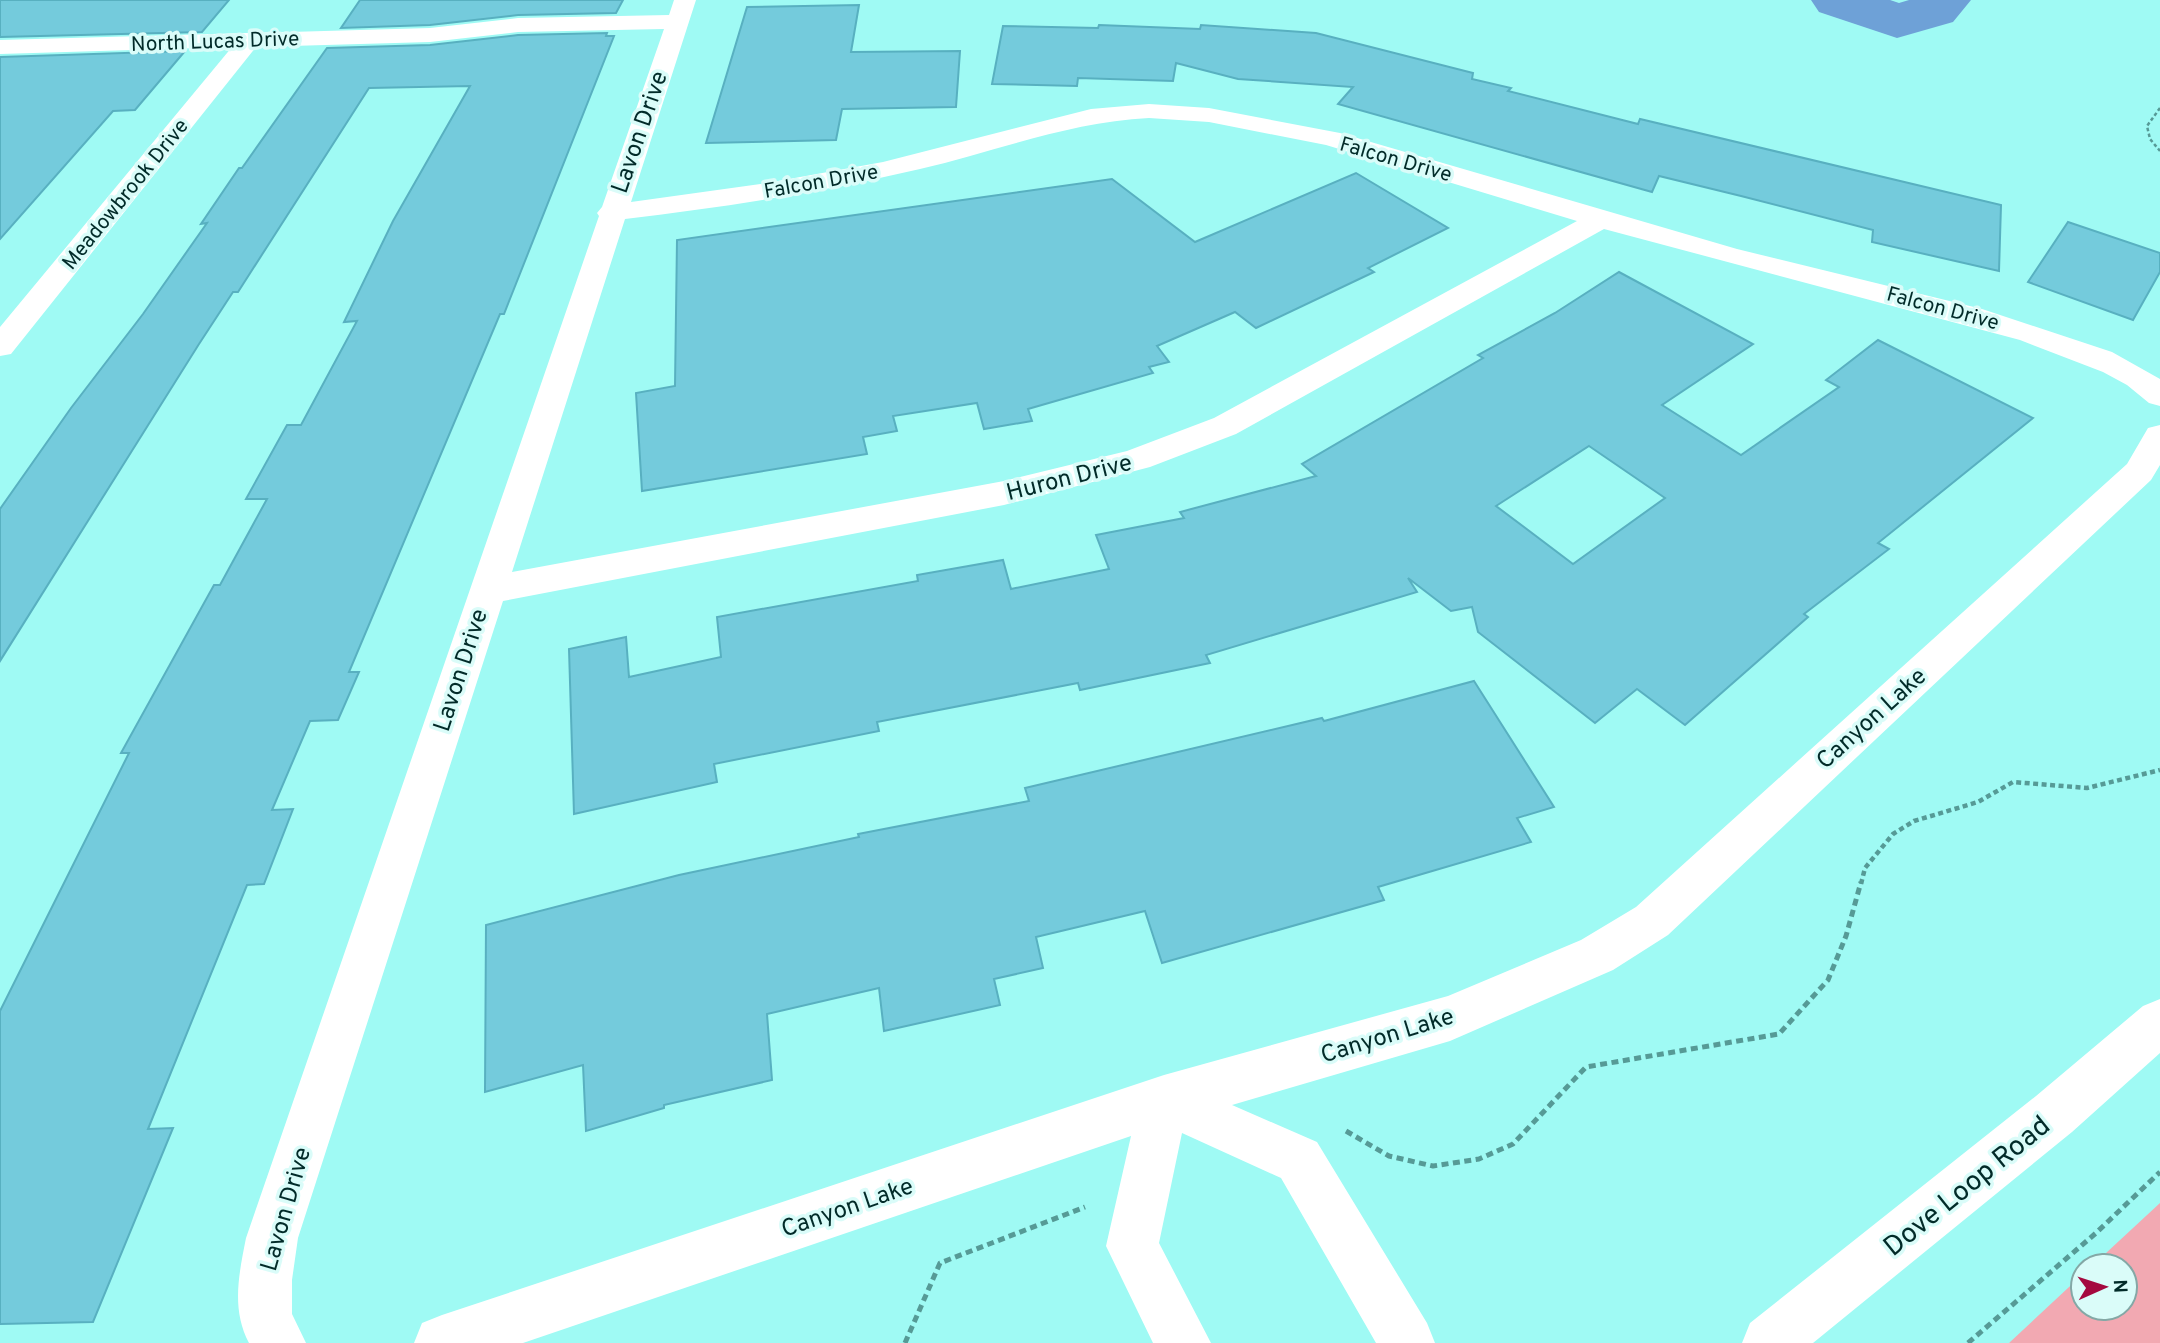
<svg xmlns="http://www.w3.org/2000/svg" width="2160" height="1343" font-family="Overpass,sans-serif">
  <style>
    .green { fill: #f2a9b2 }
    .lines { fill: none; stroke-linecap: round; stroke-linejoin: round }
    .river { fill: #6ea1d7; fill-rule: evenodd }
    .building { fill: #74cbdc; stroke: #58b0c0; stroke-width: 2; fill-rule: evenodd }
    .path-far2 { stroke: #569a96; stroke-width: 2.5; stroke-dasharray: 3.5 2.5; stroke-linecap: butt }
    .path-far1 { stroke: #569a96; stroke-width: 4.5; stroke-dasharray: 5 3.5; stroke-linecap: butt }
    .path { stroke: #569a96; stroke-width: 5; stroke-dasharray: 7 4.5; stroke-linecap: butt }
    .minor { fill: #fff; fill-rule: evenodd }
    .secondary { fill: #fff; fill-rule: evenodd }
    .labels { text-anchor: middle; stroke-width: 7; stroke-linejoin: round; paint-order: stroke }
    .far-street-label { font-size: 21px; fill: #022b29; stroke: #dafcf9 }
    .street-label { font-size: 24px; fill: #022b29; stroke: #dafcf9 }
    .near-street-label { font-size: 28px; fill: #022b29; stroke: #dafcf9 }
  </style>
  <rect width="100%" height="100%" fill="#9ffaf4"/>
  <polygon class="green" points="2160,1203 2160,1343 2009,1343 2083,1274 2083,1308 2125,1308 2125,1266 2092,1266"/>
  <g class="lines">
    <polygon class="river" points="1811,0 1890,0 1899,3 1909,0 1971,0 1953,22 1897,38 1819,12"/>
  </g>
  <g class="building">
    <polygon points="0,0 229,0 202,32 0,37"/>
    <polygon points="360,0 623,0 616,13 518,15 430,25 341,28"/>
    <polygon points="859,5 851,52 960,51 956,107 842,109 836,140 706,143 747,7"/>
    <polygon points="1099,25 1200,29 1201,25 1316,33 1473,73 1472,79 1511,88 1508,91 1638,124 1640,119 2001,205 1999,271 1872,242 1873,230 1741,196 1659,176 1652,192 1338,104 1353,87 1238,79 1176,63 1173,81 1078,78 1077,86 992,84 1003,26 1098,28"/>
    <polygon points="607,33 606,36 614,36 504,314 500,314 349,672 359,672 338,720 310,721 272,810 293,809 264,884 247,885 148,1129 173,1128 93,1322 0,1324 0,1011 129,753 121,753 214,585 220,585 267,499 246,499 287,425 301,425 357,321 344,322 393,221 470,86 369,88 238,292 233,292 199,344 0,661 0,509 71,408 143,314 207,223 201,224 239,168 242,168 327,48 430,45 518,35"/>
    <polygon points="185,51 135,110 113,111 0,239 0,57"/>
    <polygon points="1356,173 1448,228 1368,268 1374,272 1256,328 1235,312 1157,346 1169,362 1149,367 1153,373 1028,409 1032,421 984,429 977,403 893,416 897,431 863,437 867,454 642,491 636,393 675,386 677,240 1112,179 1195,242"/>
    <polygon points="2068,222 2160,253 2160,272 2133,320 2028,282"/>
    <path d="M 1619,272 L 1753,344 L 1662,405 L 1741,455 L 1839,387 L 1826,380 L 1878,340 L 2033,418 L 1878,543 L 1889,549 L 1804,614 L 1808,617 L 1685,725 L 1637,689 L 1595,723 L 1478,632 L 1472,607 L 1451,611 L 1408,578 L 1417,592 L 1206,655 L 1210,663 L 1080,690 L 1078,683 L 877,722 L 879,731 L 714,764 L 717,782 L 574,814 L 569,649 L 626,637 L 629,677 L 721,657 L 717,617 L 918,581 L 917,575 L 1003,560 L 1011,589 L 1109,569 L 1096,535 L 1184,518 L 1180,512 L 1316,476 L 1302,464 L 1483,358 L 1478,355 L 1555,313 ZM 1589,446 L 1665,498 L 1573,564 L 1496,506 Z"/>
    <polygon points="1474,681 1554,807 1517,818 1531,842 1378,887 1384,900 1162,963 1145,911 1036,937 1043,968 994,979 1000,1005 884,1031 879,988 767,1014 772,1080 664,1105 664,1108 586,1131 583,1065 485,1092 486,925 679,875 859,837 858,834 1029,801 1025,788 1322,718 1324,721"/>
  </g>
  <g class="lines">
    <polyline class="path-far2" points="2160,108 2147,126 2150,139 2160,151"/>
    <polyline class="path-far1" points="1861,884 1865,868 1893,834 1914,821 1978,802 2013,782 2087,788 2160,770"/>
    <g class="path">
      <polyline points="1346,1131 1389,1156 1433,1166 1479,1159 1513,1144 1586,1067 1779,1034 1828,980 1846,936 1861,882"/>
      <polyline points="905,1343 940,1263 1085,1207"/>
      <polyline points="1968,1343 2096,1233 2160,1172"/>
    </g>
    <g class="minor">
      <path d="M 674,0 L 696,0 L 631,202 L 767,183 L 883,162 L 1091,109 L 1149,104 L 1209,108 L 1340,133 L 1737,249 L 1982,309 L 2112,352 L 2160,379 L 2160,406 L 2149,403 L 2127,385 L 2103,372 L 2020,340 L 1604,229 L 1236,434 L 1150,467 L 1004,505 L 503,601 L 298,1238 L 292,1280 L 292,1314 L 306,1343 L 249,1343 C 231,1309 239,1274 246,1238 L 599,216 L 597,213 L 602,207 L 664,29 L 518,32 L 430,42 L 256,47 L 11,354 L 0,356 L 0,327 L 232,47 L 0,54 L 0,40 L 430,28 L 518,18 L 669,15 ZM 1149,118 L 1209,122 L 1326,145 L 1577,221 L 1214,418 L 1127,451 L 1004,481 L 512,572 L 625,219 C 724,207 823,192 920,169 C 997,151 1069,122 1149,118 Z"/>
      <polygon points="2160,425 2160,465 2151,480 1668,935 1613,970 1450,1041 1232,1105 1317,1142 1427,1323 1435,1343 1376,1343 1281,1178 1182,1133 1159,1243 1211,1343 1153,1343 1106,1246 1131,1136 523,1343 414,1343 422,1323 442,1315 1164,1075 1448,996 1581,940 1636,907 2127,464 2148,428"/>
    </g>
    <polygon class="secondary" points="2160,999 2160,1053 2072,1132 1813,1343 1742,1343 1750,1323 2036,1096 2143,1006"/>
  </g>
  <g class="labels">
    <g class="far-street-label">
      <text transform="translate(215 41) rotate(-2)" y="7">North Lucas Drive</text>
      <text transform="translate(1396 159) rotate(16)" y="7">Falcon Drive</text>
      <text transform="translate(821 181) rotate(-10)" y="7">Falcon Drive</text>
      <text transform="translate(125 194) rotate(-51)" y="7">Meadowbrook Drive</text>
      <text transform="translate(1943 308) rotate(15)" y="7">Falcon Drive</text>
    </g>
    <g class="street-label">
      <text transform="translate(639 132) rotate(-71)" y="8">Lavon Drive</text>
      <text transform="translate(1069 477) rotate(-14)" y="8">Huron Drive</text>
      <text transform="translate(460 670) rotate(-72)" y="8">Lavon Drive</text>
      <text transform="translate(1871 718) rotate(-42)" y="8">Canyon Lake</text>
      <text transform="translate(1387 1035) rotate(-17)" y="8">Canyon Lake</text>
      <text transform="translate(847 1207) rotate(-19)" y="8">Canyon Lake</text>
      <text transform="translate(285 1209) rotate(-74)" y="8">Lavon Drive</text>
    </g>
    <g class="near-street-label">
      <text transform="translate(1966 1185) rotate(-39)" y="10">Dove Loop Road</text>
    </g>
  </g>
  <g transform="translate(2104 1287) rotate(87)"><circle r="33" fill="#dafcf9" stroke="#84a8a6" stroke-width="2"/>
  <path d="M0-5L12 26L0 18L-12 26Z" fill="#a4093f"/>
  <text y="-10" font-size="19" font-weight="bold" text-anchor="middle" fill="#022b29">N</text>
  </g>
</svg>
